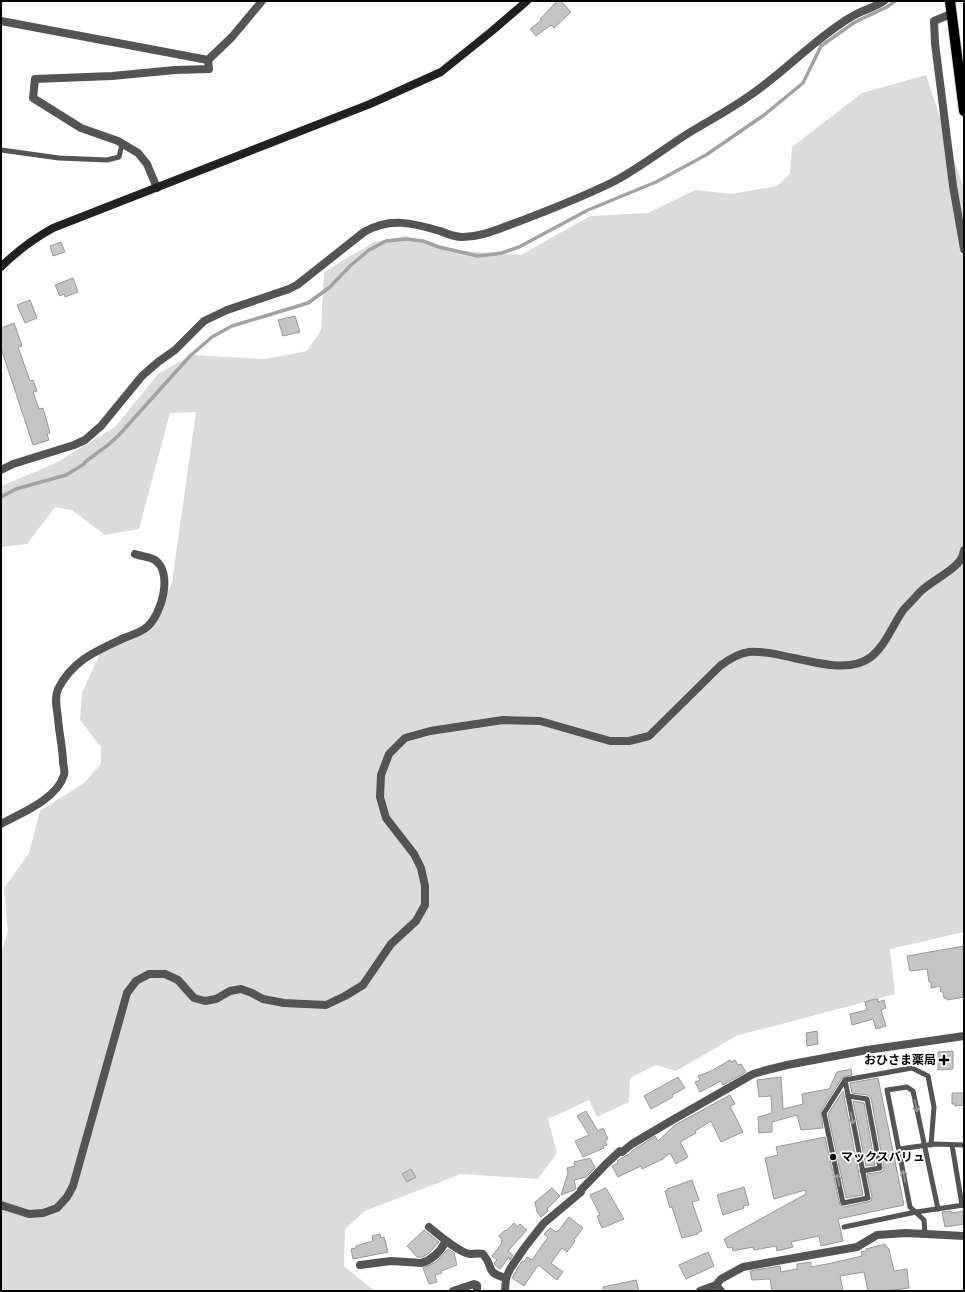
<svg xmlns="http://www.w3.org/2000/svg" width="965" height="1292" font-family="'Fira Sans','Noto Sans JP',sans-serif">
  <style>
    .green { fill: #dbdbdb }
    .lines { fill: none; stroke-linecap: round; stroke-linejoin: round }
    .stream { stroke: #a2a2a2; stroke-width: 3.5 }
    .building { fill: #c4c4c4; stroke: #989898 }
    .primary-casing { stroke: #dbdbdb; stroke-width: 12 }
    .path { stroke: #767676; stroke-width: 2; stroke-dasharray: 1 2; stroke-linecap: butt }
    .lane { stroke: #545454; stroke-width: 5 }
    .street { stroke: #545454; stroke-width: 8 }
    .secondary { stroke: #212121; stroke-width: 8 }
    .primary { stroke: #000; stroke-width: 10 }
    .oneway { stroke: #989898 }
    .poi-dot { fill: #000; stroke: #fff; stroke-width: 1.5 }
    .labels { text-anchor: middle; stroke-width: 3.5; stroke-linejoin: round; paint-order: stroke }
    .poi-label { font-size: 12px; font-weight: bold; fill: #000; stroke: #fff; text-anchor: end }
  </style>
  <rect width="100%" height="100%" fill="#fff"/>
  <polygon class="green" points="926,75 964,189 964,932 890,949 895,994 736,1036 676,1071 656,1065 630,1078 629,1102 597,1117 589,1100 548,1119 557,1153 538,1179 461,1174 365,1211 345,1229 344,1266 371,1288 373,1291 1,1291 1,953 8,932 4,888 29,853 40,811 84,783 101,764 101,747 80,720 82,693 105,642 138,635 157,619 172,582 196,412 170,413 139,529 105,535 72,510 55,507 27,544 1,547 1,486 54,464 115,427 159,373 192,355 265,359 307,351 321,330 324,272 374,242 406,236 448,250 521,255 590,216 648,213 695,190 732,194 777,186 790,174 792,147 862,93"/>
  <g class="lines">
    <polyline class="stream" points="1,497 16,489 66,475 84,464 85,462 108,445 119,435 190,356 212,337 232,326 308,303 330,287 350,266 369,250 386,241 406,239 423,241 439,247 478,256 502,253 519,247 588,210 656,182 706,155 764,115 803,83 821,46 855,22 887,7 895,1"/>
  </g>
  <g class="building">
    <polygon points="557,1 561,1 571,12 554,28 551,25 536,36 530,29 542,20 540,19"/>
    <polygon points="61,242 65,252 53,256 50,246"/>
    <polygon points="73,278 78,292 65,297 64,294 60,296 55,285"/>
    <polygon points="30,300 37,318 25,323 17,305"/>
    <polygon points="295,316 300,332 283,336 278,320"/>
    <polygon points="14,323 22,346 18,347 30,381 33,380 37,391 33,392 39,409 43,408 50,433 47,434 49,440 33,445 1,348 1,328"/>
    <polygon points="964,946 964,997 947,1000 947,998 944,998 943,992 941,992 940,986 931,988 931,982 929,982 927,969 910,971 907,956"/>
    <polygon points="875,999 878,999 878,1002 884,1000 886,1008 881,1010 886,1026 876,1029 873,1019 852,1025 850,1014 867,1010 865,1002"/>
    <polygon points="817,1031 818,1044 807,1046 806,1033"/>
    <polygon points="953,1051 953,1069 938,1070 938,1052"/>
    <polygon points="730,1060 732,1062 735,1060 738,1065 741,1064 746,1072 723,1085 721,1081 700,1092 695,1082 700,1080 698,1076 711,1071"/>
    <polygon points="851,1069 852,1075 842,1078 821,1111 823,1128 801,1130 797,1115 772,1122 772,1132 759,1133 758,1117 772,1113 771,1096 759,1097 757,1080 781,1077 783,1109 803,1104 802,1094 829,1089 837,1072"/>
    <polygon points="678,1077 685,1088 672,1095 673,1097 651,1109 644,1096"/>
    <polygon points="878,1078 904,1205 838,1219 843,1241 821,1246 819,1236 791,1242 793,1247 777,1251 776,1246 754,1250 753,1247 733,1251 732,1247 728,1248 724,1239 806,1194 805,1190 774,1199 765,1158 778,1155 776,1147 825,1137 840,1205 844,1207 871,1201 872,1197 867,1174 881,1172 884,1170 884,1167 871,1098 868,1095 852,1093 850,1083"/>
    <polygon points="843,1091 863,1195 846,1198 828,1114"/>
    <polygon points="952,1093 964,1093 964,1105 955,1106 955,1104 952,1104"/>
    <polygon points="730,1095 735,1104 730,1106 743,1132 721,1142 711,1121 695,1131 696,1133 680,1142 688,1157 676,1164 670,1153 663,1159 642,1169 641,1166 618,1177 612,1166 618,1163 617,1161 620,1159 631,1153 631,1152 635,1149 655,1136 658,1141 675,1125"/>
    <polygon points="853,1101 864,1103 875,1165 866,1166"/>
    <polygon points="586,1111 598,1131 603,1128 608,1139 605,1141 607,1145 603,1146 604,1148 583,1157 575,1141 589,1135 577,1116"/>
    <polygon points="590,1158 595,1168 586,1177 574,1180 576,1189 574,1190 561,1195 568,1173 567,1168 575,1166 574,1162"/>
    <polygon points="411,1169 416,1177 407,1182 402,1174"/>
    <polygon points="692,1180 699,1200 692,1202 702,1231 697,1233 698,1234 682,1238 672,1207 670,1208 665,1191 668,1190 667,1189"/>
    <polygon points="744,1187 749,1205 743,1206 744,1208 723,1215 717,1195"/>
    <polygon points="552,1188 560,1196 547,1209 548,1211 541,1217 537,1212 535,1202"/>
    <polygon points="606,1188 624,1219 602,1228 597,1216 600,1215 590,1195"/>
    <polygon points="951,1211 951,1213 964,1211 964,1224 945,1227 942,1212"/>
    <polygon points="569,1217 583,1228 574,1240 575,1241 567,1252 562,1248 551,1263 563,1272 557,1280 538,1265 524,1286 512,1278 522,1261 524,1262 527,1257 532,1260 548,1237 544,1234 550,1228 556,1232 558,1230 559,1230"/>
    <polygon points="514,1223 517,1227 520,1224 527,1230 508,1251 513,1255 510,1260 509,1257 500,1269 495,1265 494,1263 497,1260 492,1256 502,1243 501,1242 502,1240 499,1236 505,1230 506,1231"/>
    <polygon points="424,1230 439,1242 429,1253 423,1257 417,1257 407,1246"/>
    <polygon points="380,1234 381,1238 384,1237 388,1252 353,1259 351,1249 356,1248 356,1246 373,1241 372,1236"/>
    <polygon points="885,1244 886,1247 887,1247 889,1249 894,1271 907,1269 909,1288 887,1291 868,1291 864,1272 840,1276 843,1291 772,1291 770,1279 752,1280 750,1271 780,1266 781,1272 797,1269 797,1264 811,1262 811,1267 832,1263 862,1256 861,1252 866,1251 866,1249"/>
    <polygon points="448,1249 454,1253 457,1265 441,1271 442,1273 435,1275 437,1282 429,1284 423,1268 436,1262"/>
    <polygon points="708,1252 714,1266 686,1279 679,1265"/>
    <polygon points="636,1280 639,1291 603,1291 603,1287"/>
  </g>
  <g class="lines">
    <g class="primary-casing">
      <polyline id="primary" points="950,1 964,111"/>
    </g>
    <polyline class="path" points="1,4 4,1"/>
    <g class="lane">
      <polyline points="1,150 59,158 107,160 119,157 122,144"/>
      <polyline points="845,1080 868,1198 843,1203 824,1113 845,1080 912,1068 928,1076 934,1107 931,1145"/>
      <polyline points="848,1096 867,1099 880,1168 862,1171"/>
      <polyline points="952,1145 962,1205"/>
      <polyline points="899,1149 935,1144 964,1145"/>
      <polyline points="844,1227 916,1212 964,1205"/>
      <polyline points="925,1234 924,1220 910,1207 887,1090 907,1087 913,1091 938,1209"/>
    </g>
    <g class="street">
      <polyline points="951,14 934,21 935,43 953,186 964,249"/>
      <polyline points="1,21 208,60 232,37 262,1"/>
      <polyline points="157,188 147,164 138,153 118,141 81,128 33,98 35,79 112,76 175,70 209,69 208,60"/>
      <path d="M 1,470 L 13,464 L 74,445 L 85,440 L 101,426 L 142,376 L 158,362 L 175,350 L 204,321 L 227,310 L 289,289 L 297,285 L 364,232 C 390,217 413,223 440,231 C 447,234 456,237 463,237 C 479,237 493,231 507,226 C 542,213 580,198 613,182 C 638,169 661,151 684,136 C 706,122 728,111 749,96 C 785,72 814,39 851,17 C 862,10 874,8 884,1"/>
      <path d="M 1,824 C 21,813 57,799 64,775 C 65,772 64,767 63,763 C 63,748 59,734 58,718 C 57,709 54,698 58,689 C 73,660 96,651 124,638 C 132,635 142,632 148,626 C 162,613 173,573 155,560 C 150,557 140,556 135,554"/>
      <path d="M 1,1205 L 29,1214 L 43,1213 L 57,1208 L 67,1197 L 73,1186 L 127,993 L 136,981 L 149,974 L 165,974 L 178,980 L 194,998 L 205,1001 L 216,999 L 230,991 L 241,989 L 252,993 L 263,999 L 284,1003 L 326,1005 L 345,996 L 363,985 L 391,944 L 416,921 L 425,905 L 425,886 L 421,868 L 414,854 L 386,818 L 380,797 L 381,775 L 389,754 L 405,738 L 430,731 L 503,720 L 540,721 L 610,741 L 629,741 L 649,736 L 720,666 C 728,660 739,653 749,652 C 785,649 841,680 871,657 C 886,645 893,624 904,609 C 909,604 914,599 919,593 C 930,581 953,572 961,559 C 963,557 963,553 964,550"/>
      <path d="M 429,1227 C 439,1235 458,1252 470,1254 C 474,1254 479,1253 483,1254 C 495,1268 484,1272 506,1278"/>
      <path d="M 360,1265 L 391,1261 L 421,1263 C 433,1260 440,1252 446,1241"/>
      <polyline points="716,1285 721,1291"/>
      <polyline points="453,1291 474,1284 477,1285 477,1291"/>
      <polyline points="505,1291 506,1278 510,1269 525,1247 544,1223 581,1192 581,1190 606,1164 620,1151 622,1152 632,1144 669,1122 753,1074 763,1071 787,1065 867,1050 964,1036"/>
      <polyline points="700,1291 716,1285 721,1279 743,1267 857,1247 877,1235 906,1233 964,1236"/>
    </g>
    <path class="secondary" d="M 1,267 C 17,251 33,239 53,228 L 370,104 L 441,72 L 492,31 L 527,1"/>
    <use href="#primary" class="primary"/>
  </g>
  <defs><path id="oneway-shaft" d="M-6 0H5M1.5-3L5.5 0L1.5 3" fill="none" stroke-width="1.6" stroke-linecap="round" stroke-linejoin="round"/></defs>
  <g class="oneway">
    <use href="#oneway-shaft" transform="translate(916 1106) rotate(78)"/>
    <use href="#oneway-shaft" transform="translate(852 1118) rotate(79)"/>
    <use href="#oneway-shaft" transform="translate(904 1176) rotate(-100)"/>
    <use href="#oneway-shaft" transform="translate(838 1180) rotate(-102)"/>
  </g>
  <g class="poi-dot">
    <path d="M942 1054h4v4h4v4h-4v4h-4v-4h-4v-4h4z"/>
    <circle cx="833" cy="1157" r="4"/>
  </g>
  <g class="labels">
    <g class="poi-label">
      <text x="936" y="1064">おひさま薬局</text>
      <text x="841" y="1161" text-anchor="start">マックスバリュ</text>
    </g>
  </g>
  <rect width="965" height="1292" fill="none" stroke="#000000" stroke-width="4"/>
</svg>
